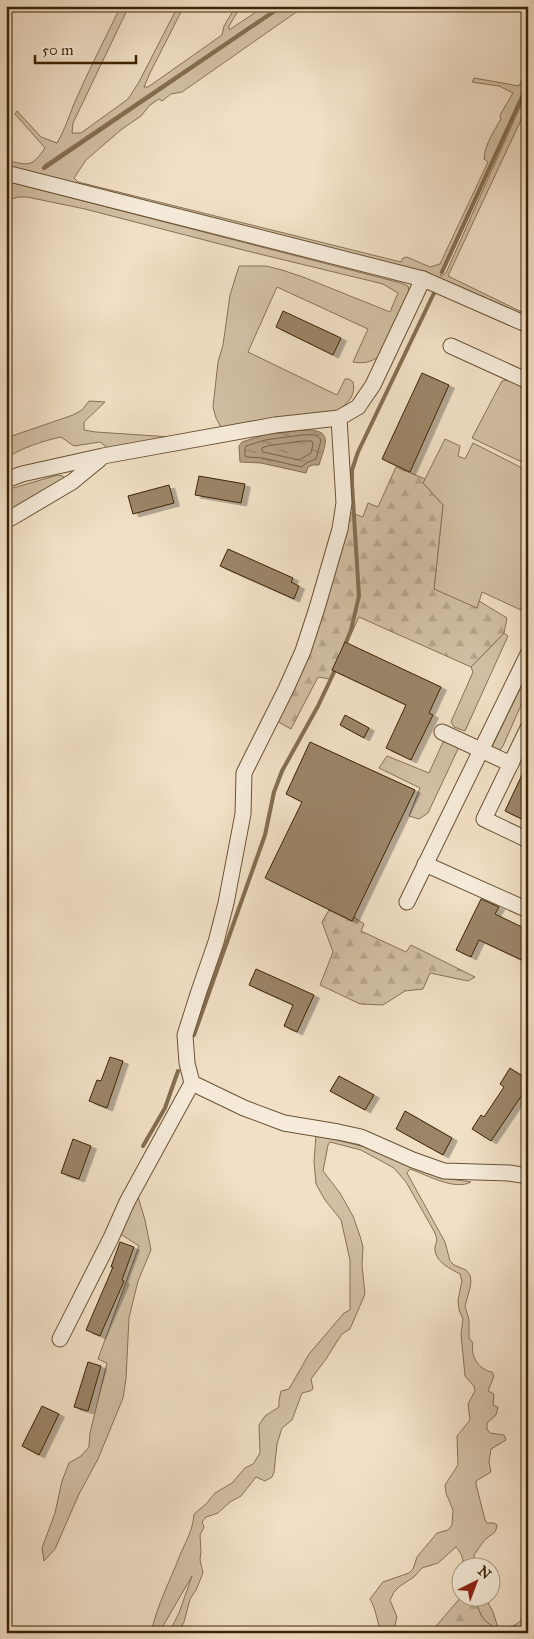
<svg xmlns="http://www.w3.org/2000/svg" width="534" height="1639" font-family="'IM FELL Great Primer',serif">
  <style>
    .grass { fill: #d2c0a5; stroke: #887254 }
    .forest { fill: url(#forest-firs); stroke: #887254 }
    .water { fill: url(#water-ripples); stroke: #846e50 }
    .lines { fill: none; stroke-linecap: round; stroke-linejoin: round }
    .shore { stroke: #786244; stroke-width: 1 }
    .stream { stroke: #846e50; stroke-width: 4 }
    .building { fill: #9b8568; stroke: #3d2303; filter: url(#shadow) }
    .minor-casing { stroke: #6a5234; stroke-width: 17 }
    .minor { stroke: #f6ebda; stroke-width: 15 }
  </style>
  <defs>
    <pattern id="forest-firs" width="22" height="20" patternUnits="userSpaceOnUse" patternTransform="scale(1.25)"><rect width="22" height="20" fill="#d2c0a5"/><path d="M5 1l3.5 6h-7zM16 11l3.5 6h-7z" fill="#b5a58c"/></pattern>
    <pattern id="water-ripples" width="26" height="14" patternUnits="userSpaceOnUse" patternTransform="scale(1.25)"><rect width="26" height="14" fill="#b4a084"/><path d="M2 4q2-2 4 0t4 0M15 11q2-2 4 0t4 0" fill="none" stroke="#94826a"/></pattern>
    <filter id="shadow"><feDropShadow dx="5.5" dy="3" stdDeviation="0" flood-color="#0004"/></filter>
  </defs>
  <rect width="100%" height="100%" fill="#f1e0c6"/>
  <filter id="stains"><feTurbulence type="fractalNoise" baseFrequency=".004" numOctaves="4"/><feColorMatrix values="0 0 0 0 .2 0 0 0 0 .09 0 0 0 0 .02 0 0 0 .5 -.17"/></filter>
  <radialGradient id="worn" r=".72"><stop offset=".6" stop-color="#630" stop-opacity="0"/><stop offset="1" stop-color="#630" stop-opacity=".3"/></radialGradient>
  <g class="grass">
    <path d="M 121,6 L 129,6 L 73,123 L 72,133 L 81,133 L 128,99 L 139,82 L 178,6 L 184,6 L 150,73 L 144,87 L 148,87 L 222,35 L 224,26 L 236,6 L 241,6 L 229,26 L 229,30 L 265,6 L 279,6 L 44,165 L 43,168 L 46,168 L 284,6 L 305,6 L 182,92 L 171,94 L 162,101 L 159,99 L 150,105 L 141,116 L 122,129 L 86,160 L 74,178 L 78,182 L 401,262 L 403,258 L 407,257 L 430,267 L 440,264 L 488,162 L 484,159 C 485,144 494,131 501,119 L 500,115 L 513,93 L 499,86 L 472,82 L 474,78 L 519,86 L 528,68 L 528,81 L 440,273 L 441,276 L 446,273 L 528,89 L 528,105 L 448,276 L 528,315 L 528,321 L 439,281 L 6,169 L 6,160 C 29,166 32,167 45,148 L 15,114 L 17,111 L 41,137 L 57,143 C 66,128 70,112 77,97 C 91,66 106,36 121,6 Z"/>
    <path d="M 6,181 L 401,283 L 408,286 L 409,291 L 380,356 C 371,362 364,364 353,362 L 368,329 L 277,287 L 248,352 L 337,395 L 345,379 L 349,379 L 353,382 C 356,396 348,403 337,411 L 222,429 L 216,418 L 213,407 L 218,362 L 223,345 L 230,295 L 239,266 L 266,266 L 282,270 L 303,277 L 390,312 L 398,293 L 383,284 L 371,281 L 247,251 L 85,209 L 27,197 L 18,197 L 6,201 Z"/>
    <polygon points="510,379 528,386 528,465 472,438 502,381"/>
    <path d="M 89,401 L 105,402 L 84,422 L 84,430 L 96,432 L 171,437 L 109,449 L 100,442 L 74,446 L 61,437 C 42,441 22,448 6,458 L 6,438 L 73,415 L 82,410 Z"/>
    <polygon points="445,439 460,446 458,456 465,459 473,443 528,471 528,595 521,610 482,592 477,609 434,589 443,505 423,483"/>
    <polygon points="58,475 63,476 64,480 9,514 6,505 6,490"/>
    <polygon points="504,633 508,636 465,731 454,727 451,722 473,672 471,667"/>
    <polygon points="528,672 528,695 526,694 503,746 500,750 492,747"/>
    <polygon points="449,741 457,745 458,749 428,813 419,819 409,816 420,788 379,768 387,756 429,773 443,742"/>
    <path d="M 316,1135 L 373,1149 L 444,1178 L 471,1182 C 455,1191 427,1175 410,1169 L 407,1173 L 445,1242 L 450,1261 L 454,1265 L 466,1270 L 470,1275 L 471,1281 L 470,1288 L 465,1306 L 469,1320 L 469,1338 L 473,1343 C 470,1356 479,1370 492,1372 L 494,1376 L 488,1391 L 494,1394 L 493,1405 L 498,1407 L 496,1415 L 487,1423 L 487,1429 L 490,1433 L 504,1435 L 506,1440 L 491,1449 L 489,1462 L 491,1472 L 476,1481 L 476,1484 L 485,1520 L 487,1523 L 494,1523 L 497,1525 C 496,1534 493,1533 487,1538 C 484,1540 477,1551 474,1555 L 475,1566 L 462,1566 C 465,1560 460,1551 456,1547 L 438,1563 L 422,1568 L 414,1577 L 400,1586 L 394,1592 L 390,1600 L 397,1617 L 393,1633 L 381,1633 C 377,1621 376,1609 370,1599 L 383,1582 L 409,1573 L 413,1569 L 417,1557 L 437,1533 L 448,1530 L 452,1525 L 453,1510 L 446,1493 L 445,1485 L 458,1465 L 457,1436 L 470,1420 L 468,1404 L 475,1391 L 474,1386 L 465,1376 L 461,1334 L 463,1319 L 459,1310 L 458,1300 L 462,1281 L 460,1274 C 451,1269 437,1263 435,1251 C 434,1242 440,1244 434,1231 L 406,1182 L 394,1168 L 361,1150 L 330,1142 L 328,1145 L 323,1171 L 340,1193 L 353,1216 L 360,1236 L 363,1247 L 362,1265 L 365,1294 L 350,1329 L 342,1334 L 336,1343 L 326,1359 L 311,1379 L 313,1389 L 310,1391 L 302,1393 L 292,1420 L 282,1428 L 277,1444 L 274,1472 L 272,1477 L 265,1481 L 256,1477 L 241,1496 L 230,1502 L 218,1513 L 206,1517 L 202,1522 L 204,1527 L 200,1535 L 201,1552 L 200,1560 L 203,1573 L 196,1590 L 190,1599 L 184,1622 L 178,1633 L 169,1633 L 179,1613 L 192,1576 L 159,1633 L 151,1633 C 157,1605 170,1581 180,1555 C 186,1541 193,1530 194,1514 L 206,1504 L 215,1493 L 232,1483 L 245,1468 L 253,1464 L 260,1453 L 259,1425 L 265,1416 L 279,1407 L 279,1400 L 281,1391 L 289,1389 L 309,1354 L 344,1313 L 350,1310 L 350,1260 L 341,1220 L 325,1200 L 316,1184 L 314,1162 Z"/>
    <polygon points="136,1190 145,1220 151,1250 138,1281 129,1318 126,1379 123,1398 98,1459 79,1494 55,1549 44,1561 42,1548 55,1513 62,1481 69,1463 81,1456 89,1447 90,1433 107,1363 98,1359 139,1246 119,1233"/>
    <path d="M 472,1597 L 485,1597 L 493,1612 L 499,1631 C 493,1627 485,1622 481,1615 C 478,1609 477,1602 472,1597 Z"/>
  </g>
  <g class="forest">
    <polygon points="396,467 425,479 423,483 443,505 434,589 477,608 479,601 507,618 504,633 471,667 359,617 330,679 318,677 291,729 275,720 348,512 363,517 368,503 378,507"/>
    <polygon points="329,910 352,921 354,917 364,924 361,931 406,952 411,945 475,977 468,981 430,973 423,989 405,991 383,1005 360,1004 320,985 333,952 322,922"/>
    <path d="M 462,1596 L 472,1597 C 477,1602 478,1609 481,1615 C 485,1622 493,1627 499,1631 C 513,1627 521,1624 528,1610 L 528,1633 L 430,1633 Z"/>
  </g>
  <path class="water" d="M 302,430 C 334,429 326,442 319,465 L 313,465 L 308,467 L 306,473 L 261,463 L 240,462 L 239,446 L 242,442 L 264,435 Z"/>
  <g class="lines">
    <g class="shore">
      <path d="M 302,435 C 309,435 317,433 321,440 L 316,459 L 306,463 L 302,467 L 262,458 L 247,457 L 245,456 L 245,448 L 246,446 L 265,440 Z"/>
      <polygon points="303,441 312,441 313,444 311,453 299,460 263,452 262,450 262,448 267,446"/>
    </g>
    <g class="stream">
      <polyline points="44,168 282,6"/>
      <polyline points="442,272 528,84"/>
      <polyline points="345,645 351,630 359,596 352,484 352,470 358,452 434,293"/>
      <polyline points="194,1035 265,835 274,792 282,771 318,706 336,668"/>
      <polyline points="143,1146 165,1108 178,1071"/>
    </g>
  </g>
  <g class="building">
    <polygon points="283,311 341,338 333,355 276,327"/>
    <polygon points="422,373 449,385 410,472 382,459"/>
    <polygon points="199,476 245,484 241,503 195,495"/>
    <polygon points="169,485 174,503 133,514 128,496"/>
    <polygon points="228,549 293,578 291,582 299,586 294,599 220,566"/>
    <polygon points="345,642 441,687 429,713 433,715 411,760 386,748 406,705 332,670"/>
    <polygon points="345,715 369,728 364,738 340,725"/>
    <polygon points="310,742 415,790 352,921 265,878 302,802 286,794"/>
    <polygon points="528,762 528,822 505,811"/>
    <polygon points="481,899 499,907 495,914 528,930 528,963 479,940 471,957 456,950"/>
    <polygon points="256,969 314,995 297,1032 284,1026 293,1005 249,985"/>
    <polygon points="110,1057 123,1061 107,1108 89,1101 97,1080 101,1081"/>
    <polygon points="510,1068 528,1080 528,1086 491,1141 472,1129 481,1115 484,1117 504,1087 500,1084"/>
    <polygon points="339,1076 374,1095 365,1110 330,1091"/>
    <polygon points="405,1111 452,1138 443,1155 396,1129"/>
    <polygon points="73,1139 91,1146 79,1179 61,1173"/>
    <polygon points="120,1242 134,1247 122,1280 124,1281 100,1336 86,1330 113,1267 111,1267"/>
    <polygon points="88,1362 101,1366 88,1411 74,1407"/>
    <polygon points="42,1406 59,1414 39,1455 22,1446"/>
  </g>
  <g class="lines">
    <g class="minor-casing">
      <g id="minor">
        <polyline points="6,173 423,279 528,325"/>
        <polyline points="451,346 528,381"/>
        <polyline points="6,480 22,474 103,456 275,425 339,418 358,407 373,385 423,279"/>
        <polyline points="11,518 72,482 100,459"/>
        <polyline points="528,728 484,819 528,840"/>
        <polyline points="442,732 511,764"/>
        <polyline points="425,864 528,910"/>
        <polyline points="407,902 528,654"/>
        <polyline points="192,1083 244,1108 284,1123 338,1132 361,1137 413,1160 444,1171 509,1173 528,1176"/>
        <polyline points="60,1339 111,1238 127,1202 192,1083 187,1063 185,1035 198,994 216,942 226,903 243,814 244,773 286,689 303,651 317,608 340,529 344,503 339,418"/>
      </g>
    </g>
    <use href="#minor" class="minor"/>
  </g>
  <rect width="534" height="1639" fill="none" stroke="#f1e0c6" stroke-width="25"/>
  <rect x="8" y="8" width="519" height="1624" fill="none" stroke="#3d2303" stroke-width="2.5"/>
  <rect x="12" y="12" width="509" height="1614" fill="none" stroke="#3d2303"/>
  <g transform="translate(476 1582) rotate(42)"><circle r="24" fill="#f6ebda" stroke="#ac9b84"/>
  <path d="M0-4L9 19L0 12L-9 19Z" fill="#8f2418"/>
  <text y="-8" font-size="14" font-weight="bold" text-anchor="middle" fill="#3d2303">N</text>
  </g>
  <path d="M35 55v8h101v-8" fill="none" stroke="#3d2303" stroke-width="2.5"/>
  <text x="42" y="55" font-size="15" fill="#3d2303" stroke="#f6ebda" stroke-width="4" paint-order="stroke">50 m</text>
  <rect width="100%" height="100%" filter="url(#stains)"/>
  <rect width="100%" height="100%" fill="url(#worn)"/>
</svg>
